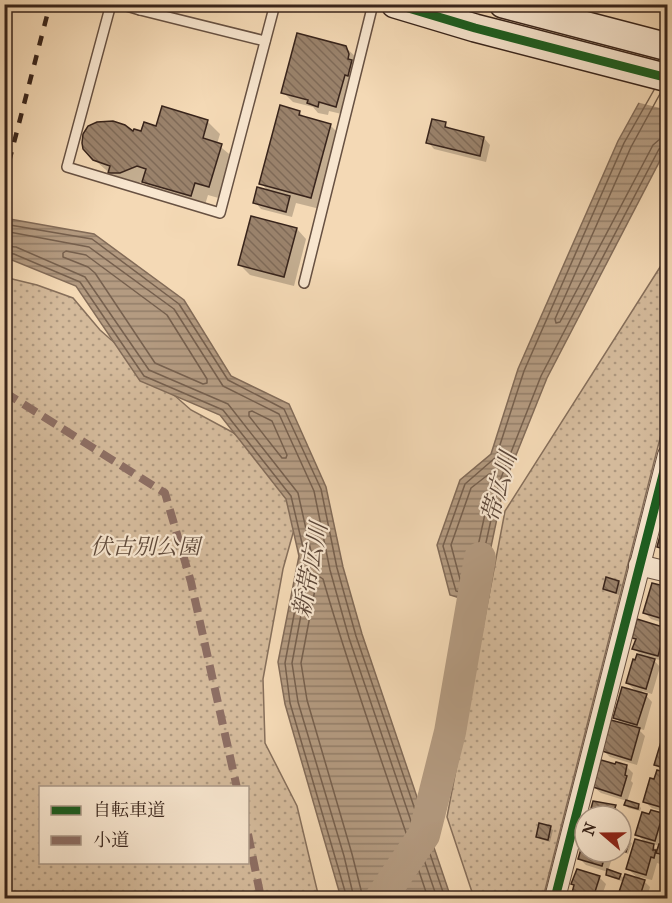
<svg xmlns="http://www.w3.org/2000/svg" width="672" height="903" font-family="'IM FELL French Canon','Noto Serif JP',serif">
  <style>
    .park { fill: url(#park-dots); stroke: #866f5b; stroke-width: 1.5; fill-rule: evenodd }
    .water { fill: url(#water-rules); stroke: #826b58; stroke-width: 1.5 }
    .pier { fill: #f4d9b5 }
    .shadow { fill: #0003; fill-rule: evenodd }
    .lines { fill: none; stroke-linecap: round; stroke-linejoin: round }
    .shore { stroke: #76604e; stroke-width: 1.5 }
    .river { stroke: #b49b81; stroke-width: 32 }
    .building { fill: url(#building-back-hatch); stroke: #38241b; stroke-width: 1.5 }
    .lane-casing { stroke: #675142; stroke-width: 12 }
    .street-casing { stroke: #675142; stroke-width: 22 }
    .secondary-casing { stroke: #38241b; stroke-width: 30 }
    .lane { stroke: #f8e6cf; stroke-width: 9 }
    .street { stroke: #f8e6cf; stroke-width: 20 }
    .secondary { stroke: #f8e6cf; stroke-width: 27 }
    .rail { stroke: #38241b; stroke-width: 4.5; stroke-dasharray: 10 10; stroke-linecap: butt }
    .quiet { stroke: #8d6e63; stroke-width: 8; stroke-dasharray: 15 8; stroke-linecap: butt }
    .cycleway-casing { stroke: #f8e6cf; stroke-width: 13 }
    .cycleway { stroke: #1b5e20; stroke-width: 9 }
    .labels { text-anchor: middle; stroke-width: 4.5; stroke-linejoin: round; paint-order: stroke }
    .park-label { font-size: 22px; font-style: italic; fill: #5f4a3b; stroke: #f8e6cf }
    .water-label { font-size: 24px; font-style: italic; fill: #5d483a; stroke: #f8e6cf }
  </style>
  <defs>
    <pattern id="park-dots" width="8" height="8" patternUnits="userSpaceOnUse" patternTransform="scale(1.5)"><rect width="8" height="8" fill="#d4ba9b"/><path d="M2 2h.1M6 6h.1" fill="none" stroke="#ad977e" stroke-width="1.8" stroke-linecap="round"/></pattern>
    <pattern id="water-rules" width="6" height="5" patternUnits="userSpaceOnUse" patternTransform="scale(1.5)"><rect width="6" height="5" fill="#b49b81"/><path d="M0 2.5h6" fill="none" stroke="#937e69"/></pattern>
    <pattern id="building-back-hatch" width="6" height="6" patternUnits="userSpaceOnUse" patternTransform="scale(1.5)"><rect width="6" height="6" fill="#9a826b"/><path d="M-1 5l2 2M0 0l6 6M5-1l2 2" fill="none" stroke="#7f6a57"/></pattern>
  </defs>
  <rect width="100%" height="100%" fill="#f4d9b5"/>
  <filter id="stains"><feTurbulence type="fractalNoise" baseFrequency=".00333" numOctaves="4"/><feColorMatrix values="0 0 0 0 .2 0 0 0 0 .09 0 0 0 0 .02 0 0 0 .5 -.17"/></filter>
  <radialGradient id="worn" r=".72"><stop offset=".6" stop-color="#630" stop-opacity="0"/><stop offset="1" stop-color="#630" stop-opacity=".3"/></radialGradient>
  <g class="park">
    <polygon points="662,264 667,266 667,411 543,898 474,898 447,817 505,511"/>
    <path d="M 4,277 L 37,285 L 73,298 L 100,330 L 191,410 L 232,432 L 282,468 L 295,526 L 283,569 L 263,679 L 265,743 L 297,806 L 319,898 L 5,898 ZM 40,788 L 248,788 L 248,862 L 40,862 Z"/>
  </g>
  <g class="water">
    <polygon points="667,52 667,147 547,378 504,485 479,604 450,595 437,545 460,480 491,454 518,369 618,141"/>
    <polygon points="4,218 94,234 184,300 231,376 289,404 326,487 343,567 362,634 451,898 341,898 285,704 278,662 299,556 286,499 220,415 140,381 76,286 12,260 5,259"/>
  </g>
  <polygon class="pier" points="668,49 668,110 636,102 665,51"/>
  <g class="shadow">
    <polygon points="345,47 356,57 358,68 361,71 358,85 354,84 346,115 329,111 328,115 318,113 313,107 293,102 283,92"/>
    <polygon points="299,112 305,118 330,125 343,138 324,210 296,203 292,217 261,209 255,202 268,191 261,183"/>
    <polygon points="207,121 220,134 217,144 234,158 222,199 208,195 204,208 157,194 143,181 134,185 123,185 88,154 133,133 142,133 157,127"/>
    <polygon points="445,124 451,130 484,138 490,145 486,162 434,149 428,142"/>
    <polygon points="297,229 306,239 294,286 250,275 240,265"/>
    <polygon points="619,582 621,585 619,595 604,589"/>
    <polygon points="668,589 668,620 666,624 651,619 645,613"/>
    <polygon points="665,629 668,632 668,649 664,661 652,658 660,667 652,694 642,691 652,702 644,730 637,728 645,736 637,765 610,757 604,751 623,725 615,717 638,693 627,683 643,657 634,648 637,640 634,637"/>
    <polygon points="668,716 668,733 664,729"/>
    <polygon points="668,738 668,813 652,808 645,802 655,781 664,773 656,765"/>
    <polygon points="627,767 633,773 631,781 633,783 627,802 638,805 641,808 640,811 628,808 626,805 627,801 601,793 594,787"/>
    <polygon points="615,807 621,813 620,816 590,816"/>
    <path d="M 665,816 L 668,818 L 668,829 L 662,846 L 668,848 L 668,857 L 658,854 L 661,858 L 660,864 L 657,863 L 652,880 L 640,877 L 650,887 L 647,898 L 619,898 L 624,882 L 610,877 L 607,875 L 608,872 L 586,865 L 580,859 L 585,841 L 585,852 L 614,852 L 608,871 L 620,875 L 625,879 L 639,879 L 628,869 L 646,844 L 637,834 ZM 650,843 L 660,846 L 658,851 Z"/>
    <polygon points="550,828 553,830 550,842 540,839 538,836"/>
    <polygon points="624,839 632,843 628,854 621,850"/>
    <polygon points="599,877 606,884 601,898 579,898 573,892 575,886 572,884"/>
    <polygon points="568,895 579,898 567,898"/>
  </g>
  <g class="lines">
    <g class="shore">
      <polyline points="654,90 624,143 524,371 496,457 465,484 443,546 456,591 472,595 475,593 499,483 541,376 659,149 668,145"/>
      <polyline points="661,92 631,147 555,319 556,323 560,322 653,145 660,139 668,138"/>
      <polyline points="4,224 92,239 179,304 228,380 284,409 321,489 337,568 356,636 445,898"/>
      <polyline points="4,231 89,247 174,309 223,386 279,414 314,491 330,570 349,638 437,898"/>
      <polyline points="4,246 16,247 85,277 149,370 228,404 298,493 312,556 292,663 298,702 344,856 354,898"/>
      <polygon points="66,251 86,255 167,315 207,379 207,383 203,384 155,363 95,273 88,267 63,257 63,253"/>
      <polyline points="4,253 14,254 80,282 144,376 223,410 291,496 305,556 285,663 290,703 347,898"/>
      <polygon points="252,411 272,421 287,455 286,458 282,458 249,416 249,412"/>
      <polygon points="489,474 492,474 493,477 470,583 466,586 461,583 451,545 471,488"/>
      <path d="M 363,898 L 352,854 L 307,700 L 301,663 L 317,579 L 320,577 L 323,579 C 354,687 393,792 428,898"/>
    </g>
    <polyline class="river" points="381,898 424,835 450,732 480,558"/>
  </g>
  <g class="building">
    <polygon points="297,33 346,46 349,54 348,59 352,60 348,76 345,75 336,107 319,102 318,107 307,103 308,100 281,93"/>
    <polygon points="280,105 300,111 299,115 331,124 311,198 259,184"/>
    <polygon points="162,106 208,120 203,138 222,144 209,187 195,183 191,196 142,182 146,169 137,166 120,173 108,173 110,166 93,160 83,149 82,143 83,134 88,126 97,122 113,121 125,125 133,131 134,129 141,131 144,122 156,126"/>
    <polygon points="432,119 446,122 445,127 484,137 480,156 426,143"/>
    <polygon points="257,187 290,196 286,212 253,203"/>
    <polygon points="251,216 297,228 284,277 238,265"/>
    <polygon points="668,525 668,550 657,547 661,532 665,533"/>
    <polygon points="606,577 619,581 616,593 603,589"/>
    <polygon points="652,583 668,587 668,605 664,604 660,618 643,613"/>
    <polygon points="637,619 666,628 658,656 632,649 636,639 632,638"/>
    <polygon points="637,654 655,659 646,689 626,683 633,659 635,660"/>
    <polygon points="622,687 647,694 637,725 613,718"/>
    <polygon points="611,720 640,728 631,760 602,751"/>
    <polygon points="663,735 668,737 668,769 654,765"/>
    <polygon points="601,760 615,764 616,762 627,765 625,775 627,776 621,796 593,787"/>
    <polygon points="657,770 668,773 668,795 664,808 643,802 650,778 654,779"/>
    <polygon points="626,800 639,804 638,809 624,805"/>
    <polygon points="593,801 616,805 612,816 589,816"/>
    <polygon points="651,810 666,814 663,824 660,824 655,841 635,835 642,812 649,814"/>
    <polygon points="539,823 551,826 548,840 536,837"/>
    <polygon points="585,836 585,852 606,852 602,866 578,859"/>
    <polygon points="623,837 630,839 626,852 621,851"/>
    <polygon points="635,839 654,844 653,850 656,850 654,858 651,857 646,875 626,869"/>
    <polygon points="659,844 668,846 668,856 656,853"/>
    <polygon points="577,869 600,876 593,898 572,893 574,885 571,884"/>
    <polygon points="607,869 621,874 619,879 606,875"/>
    <polygon points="625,874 645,880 640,896 646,898 617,898"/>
  </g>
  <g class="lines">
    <g class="lane-casing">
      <g id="lane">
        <polyline points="111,4 67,167 220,213 275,4"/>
        <polyline points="120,4 140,10"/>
        <polyline points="142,4 140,10 265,41"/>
        <polyline points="304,283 373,4"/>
      </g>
    </g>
    <g class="street-casing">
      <g id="street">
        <polyline points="639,565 668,572"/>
        <polyline points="555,898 668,455"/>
      </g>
    </g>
    <g class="secondary-casing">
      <g id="secondary">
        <polyline points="395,4 475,28 668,78"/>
        <polyline points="503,4 668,47"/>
      </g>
    </g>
    <use href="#lane" class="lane"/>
    <use href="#street" class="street"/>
    <use href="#secondary" class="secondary"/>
    <polyline class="rail" points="4,181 50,4"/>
    <g class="quiet">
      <polyline points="4,392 165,493 191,582 237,788"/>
      <polyline points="248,834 261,898"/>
    </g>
    <g class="cycleway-casing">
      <g id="cycleway">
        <polyline points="395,4 475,28 668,78"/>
        <polyline points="555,898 668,455"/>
      </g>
    </g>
    <use href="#cycleway" class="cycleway"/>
  </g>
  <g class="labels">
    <g class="park-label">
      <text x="145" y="554">伏古別公園</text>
    </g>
    <g class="water-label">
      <text transform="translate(499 487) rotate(-74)" y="8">帯広川</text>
      <text transform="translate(310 570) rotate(-79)" y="8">新帯広川</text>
    </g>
  </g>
  <rect width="672" height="903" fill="none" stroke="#f4d9b5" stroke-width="24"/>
  <rect x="6" y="6" width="660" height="891" fill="none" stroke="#38241b" stroke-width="3"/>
  <rect x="12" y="12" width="648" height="879" fill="none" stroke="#38241b" stroke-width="1.5"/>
  <rect x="39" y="786" width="210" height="78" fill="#f8e6cf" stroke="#ab9887" stroke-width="1.5"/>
  <rect x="51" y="806" width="30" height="9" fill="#1b5e20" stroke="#ab9887" stroke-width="1.5"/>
  <text x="93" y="816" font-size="18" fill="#38241b">自転車道</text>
  <rect x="51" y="836" width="30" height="9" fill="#8d6e63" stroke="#ab9887" stroke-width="1.5"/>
  <text x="93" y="846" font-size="18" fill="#38241b">小道</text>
  <g transform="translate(603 834) rotate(290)"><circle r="28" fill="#f8e6cf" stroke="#ab9887" stroke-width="1.5"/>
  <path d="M0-4.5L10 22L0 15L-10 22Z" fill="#8f2418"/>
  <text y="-9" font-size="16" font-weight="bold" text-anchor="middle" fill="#38241b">N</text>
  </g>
  <rect width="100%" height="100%" filter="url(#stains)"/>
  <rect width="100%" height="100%" fill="url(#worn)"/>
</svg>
